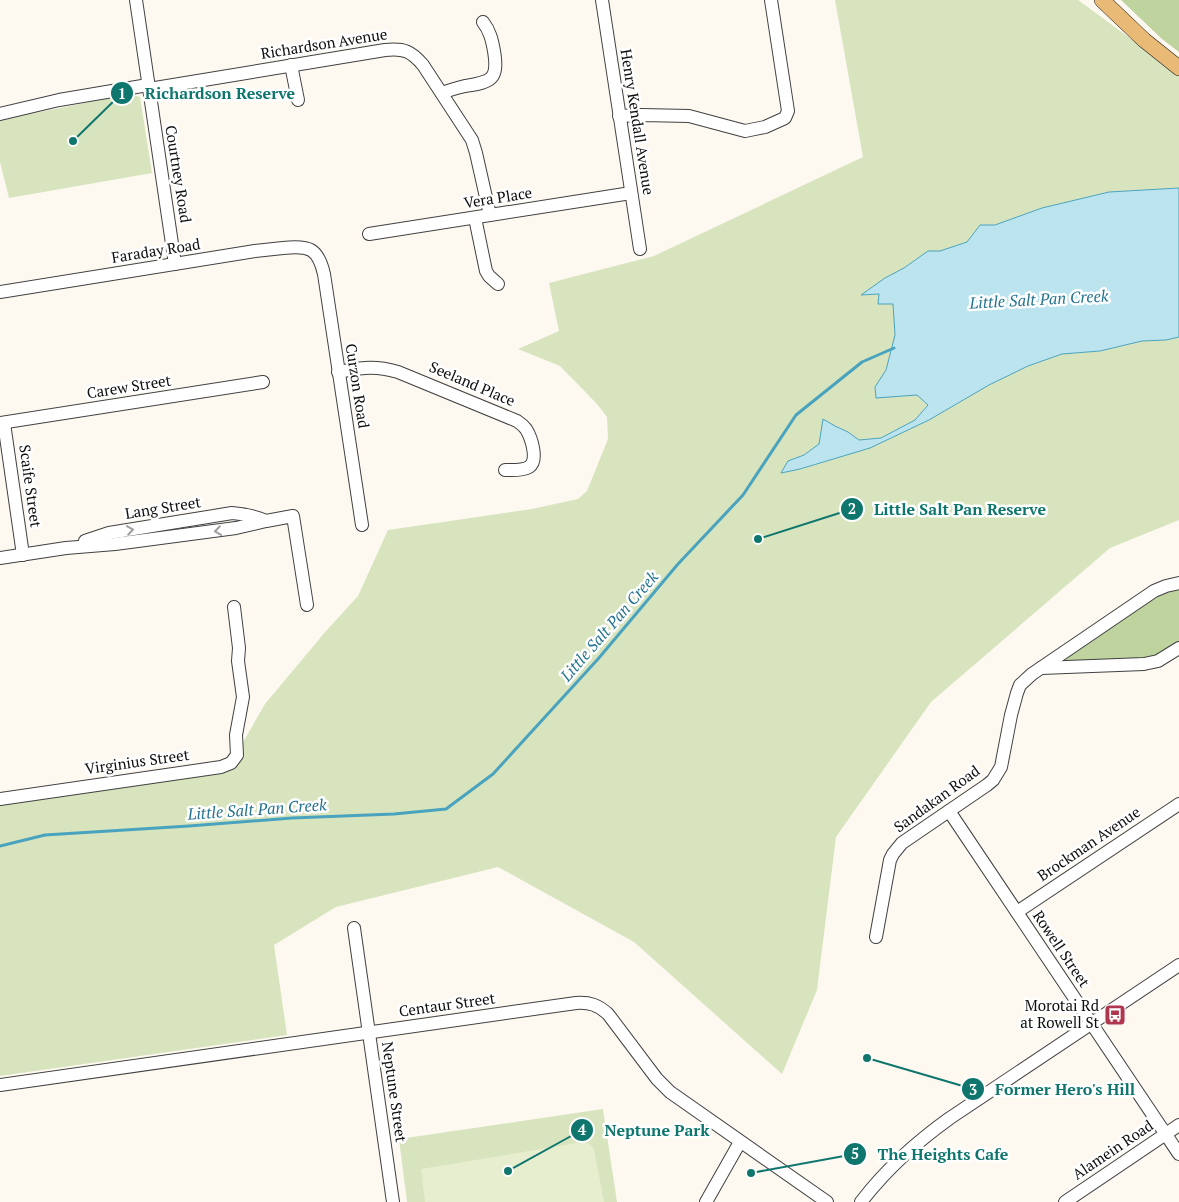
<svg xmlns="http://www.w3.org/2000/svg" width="1179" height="1202" font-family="'PT Serif',serif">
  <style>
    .green { fill: #d8e4be }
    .forest { fill: #bfd39f }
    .pitch { fill: #e7edcf }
    .water { fill: #bbe4ef; stroke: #4aa3be }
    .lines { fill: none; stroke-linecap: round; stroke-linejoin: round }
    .stream { stroke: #4aa3be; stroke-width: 3 }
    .minor-casing { stroke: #414141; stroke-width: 14 }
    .major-casing { stroke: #1f1f1f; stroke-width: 16 }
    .minor { stroke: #fff; stroke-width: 12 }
    .major { stroke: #e9ba75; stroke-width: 15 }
    .oneway { stroke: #9f9f9f }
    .labels { text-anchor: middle; stroke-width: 5; stroke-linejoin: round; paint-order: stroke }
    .street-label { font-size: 15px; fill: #0e0e0e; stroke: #fff }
    .poi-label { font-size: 15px; fill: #0e0e0e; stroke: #fff; text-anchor: end }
    .water-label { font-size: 16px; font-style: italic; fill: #257492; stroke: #fff }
    .leader { fill: none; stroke: #0f766e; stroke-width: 2 }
    .callout-dot { fill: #0f766e; stroke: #fff; stroke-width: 2 }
    .mark-label { font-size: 15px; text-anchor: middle; font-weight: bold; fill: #fff }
    .callout-label { font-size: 16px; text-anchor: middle; font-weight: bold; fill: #0f766e; stroke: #fff; stroke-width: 5; stroke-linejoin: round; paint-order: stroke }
  </style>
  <rect width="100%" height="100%" fill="#fdf9f1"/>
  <g class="green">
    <polygon points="835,0 1078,0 1179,74 1179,188 1109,192 1042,208 995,225 980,225 967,242 940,251 928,251 904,268 885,278 863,295 879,294 893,304 895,335 886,370 875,387 876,398 918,395 928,404 915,420 881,438 859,440 848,432 835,426 824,419 819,444 804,455 788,461 782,473 800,469 870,448 929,420 989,385 1028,366 1062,354 1099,351 1142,341 1166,340 1179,337 1179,520 1110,548 931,702 836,837 817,990 782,1074 634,942 498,867 336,907 274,945 287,1035 0,1076 0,805 227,770 265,704 326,631 358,596 388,530 532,509 578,499 587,491 608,439 607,417 597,404 560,366 518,349 559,331 549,283 654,256 863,157"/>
    <polygon points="130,94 140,97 152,173 9,198 0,162 0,120"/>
    <polygon points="603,1109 617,1202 407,1202 399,1139"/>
  </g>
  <g class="forest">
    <polygon points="1121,0 1179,0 1179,52 1162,39"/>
    <polygon points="1179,590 1179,643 1152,658 1063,663 1062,661 1065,658 1163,593"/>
  </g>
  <polygon class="pitch" points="583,1142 590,1144 594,1149 604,1202 425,1202 421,1169"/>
  <polygon class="water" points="1179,188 1179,337 1166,340 1142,341 1100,351 1062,354 1028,366 989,385 929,420 870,448 800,469 781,473 788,461 804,455 819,444 823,419 835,426 848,432 859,440 881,438 915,420 928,405 917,395 876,398 875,387 886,370 895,335 893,304 878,304 879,294 861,295 885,278 904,268 928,251 940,251 967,242 980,225 995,225 1042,208 1109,192"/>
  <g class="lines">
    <polyline class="stream" points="0,846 45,835 189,826 292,818 394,814 446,809 493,774 598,659 678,564 743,495 796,415 862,362 894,348"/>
    <g class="minor-casing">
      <g id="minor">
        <polyline points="136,0 175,264"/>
        <polyline points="602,0 640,249"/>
        <polyline points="291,65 298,100"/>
        <path d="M 149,89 L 385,50 C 404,48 411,51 423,65 L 472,140 L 476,153 L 490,215"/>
        <path d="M 442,93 C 449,90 457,88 465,86 C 490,82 499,81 494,51 C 492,40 490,31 483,22"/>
        <polyline points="0,114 59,100 148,85"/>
        <polyline points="619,116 642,115 689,116 745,131 765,127 785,118 788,111 771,0"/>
        <polyline points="475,218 486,271 489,276 498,284"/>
        <polyline points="369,234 631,193"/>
        <path d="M 0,292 L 255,251 C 265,250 274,249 283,248 C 309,245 318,248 324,274 L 362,525"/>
        <path d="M 338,372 C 362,368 373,365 398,372 L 517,421 C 520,423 523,425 526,429 C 531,437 539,460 529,467 C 522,471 512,470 505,470"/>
        <polyline points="0,423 263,382"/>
        <polyline points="4,423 23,555"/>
        <path d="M 85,541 L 109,533 L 232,513 C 245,514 255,516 266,521"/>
        <polyline points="0,558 66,548 115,544 236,528 266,521 293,516 307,605"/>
        <polyline points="1041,668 1144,664 1158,661 1179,648"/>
        <polyline points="0,799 221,767 231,763 237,755 236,735 243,697 238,661 239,648 234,607"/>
        <polyline points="949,811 1179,1154"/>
        <polyline points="1017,912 1179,804"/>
        <polyline points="354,928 393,1202"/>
        <polyline points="876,937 890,860 893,854 902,843 987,785 993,780 1001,767 1011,715 1017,693 1020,685 1032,674 1154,591 1166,586 1179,583"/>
        <path d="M 0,1085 L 576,1003 C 590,1002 598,1005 608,1014 L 657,1079 L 670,1092 L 827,1202"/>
        <polyline points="706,1202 740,1142"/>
        <path d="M 861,1202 C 887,1168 915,1143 950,1118 L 1179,965"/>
        <polyline points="1065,1202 1179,1125"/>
      </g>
    </g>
    <g class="major-casing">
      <polyline id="major" points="1102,0 1144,40 1179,68"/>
    </g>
    <use href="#minor" class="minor"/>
    <use href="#major" class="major"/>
  </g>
  <defs><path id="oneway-chevron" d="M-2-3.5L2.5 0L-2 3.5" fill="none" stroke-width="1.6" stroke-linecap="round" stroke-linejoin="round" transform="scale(1.25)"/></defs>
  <g class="oneway">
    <use href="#oneway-chevron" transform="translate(130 530) rotate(-8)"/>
    <use href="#oneway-chevron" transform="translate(218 531) rotate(172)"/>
  </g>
  <defs>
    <g id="bus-square" transform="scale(1.125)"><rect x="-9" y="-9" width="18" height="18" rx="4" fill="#ae364f" stroke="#fff"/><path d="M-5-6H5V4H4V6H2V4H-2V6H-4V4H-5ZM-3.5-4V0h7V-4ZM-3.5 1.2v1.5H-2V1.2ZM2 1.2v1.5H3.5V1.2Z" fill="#fff"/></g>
  </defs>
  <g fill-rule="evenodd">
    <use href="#bus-square" x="1115" y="1015"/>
  </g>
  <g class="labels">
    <g class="street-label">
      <text transform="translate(324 44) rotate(-9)" y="5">Richardson Avenue</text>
      <text transform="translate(637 122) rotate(81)" y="5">Henry Kendall Avenue</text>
      <text transform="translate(178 174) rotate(81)" y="5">Courtney Road</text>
      <text transform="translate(498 198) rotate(-9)" y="5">Vera Place</text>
      <text transform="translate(156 251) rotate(-9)" y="5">Faraday Road</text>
      <text transform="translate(472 384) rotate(23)" y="5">Seeland Place</text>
      <text transform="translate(357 386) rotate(81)" y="5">Curzon Road</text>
      <text transform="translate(129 387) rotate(-9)" y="5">Carew Street</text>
      <text transform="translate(30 486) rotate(82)" y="5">Scaife Street</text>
      <text transform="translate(163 508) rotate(-9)" y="5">Lang Street</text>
      <text transform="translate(137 762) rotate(-8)" y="5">Virginius Street</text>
      <text transform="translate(937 799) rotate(-36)" y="5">Sandakan Road</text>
      <text transform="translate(1089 844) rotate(-34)" y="5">Brockman Avenue</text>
      <text transform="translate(1061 949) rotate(56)" y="5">Rowell Street</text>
      <text transform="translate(447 1005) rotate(-8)" y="5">Centaur Street</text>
      <text transform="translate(394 1092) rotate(82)" y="5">Neptune Street</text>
      <text transform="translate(1113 1150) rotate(-34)" y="5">Alamein Road</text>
    </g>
    <g class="poi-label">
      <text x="1099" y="1011">Morotai Rd<tspan x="1099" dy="17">at Rowell St</tspan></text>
    </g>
    <g class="water-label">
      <text transform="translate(1039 299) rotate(-3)" y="6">Little Salt Pan Creek</text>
      <text transform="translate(609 626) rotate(-49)" y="6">Little Salt Pan Creek</text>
      <text transform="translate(257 809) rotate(-4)" y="6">Little Salt Pan Creek</text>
    </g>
  </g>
  <path class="leader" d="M73 141L122 93M758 539L852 509M867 1058L973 1089M508 1171L582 1130M751 1173L855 1154"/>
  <g class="callout-dot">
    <circle cx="73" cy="141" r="5"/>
    <circle cx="758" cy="539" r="5"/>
    <circle cx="867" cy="1058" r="5"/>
    <circle cx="508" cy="1171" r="5"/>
    <circle cx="751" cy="1173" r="5"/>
    <circle cx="122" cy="93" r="12"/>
    <circle cx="852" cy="509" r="12"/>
    <circle cx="973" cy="1089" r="12"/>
    <circle cx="582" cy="1130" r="12"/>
    <circle cx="855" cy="1154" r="12"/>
  </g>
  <g class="mark-label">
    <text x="122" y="99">1</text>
    <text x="852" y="514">2</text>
    <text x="973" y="1095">3</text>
    <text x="582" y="1135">4</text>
    <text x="855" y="1159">5</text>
  </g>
  <g class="callout-label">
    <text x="220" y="99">Richardson Reserve</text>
    <text x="960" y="515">Little Salt Pan Reserve</text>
    <text x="1065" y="1095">Former Hero's Hill</text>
    <text x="657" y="1136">Neptune Park</text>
    <text x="943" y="1160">The Heights Cafe</text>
  </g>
</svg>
